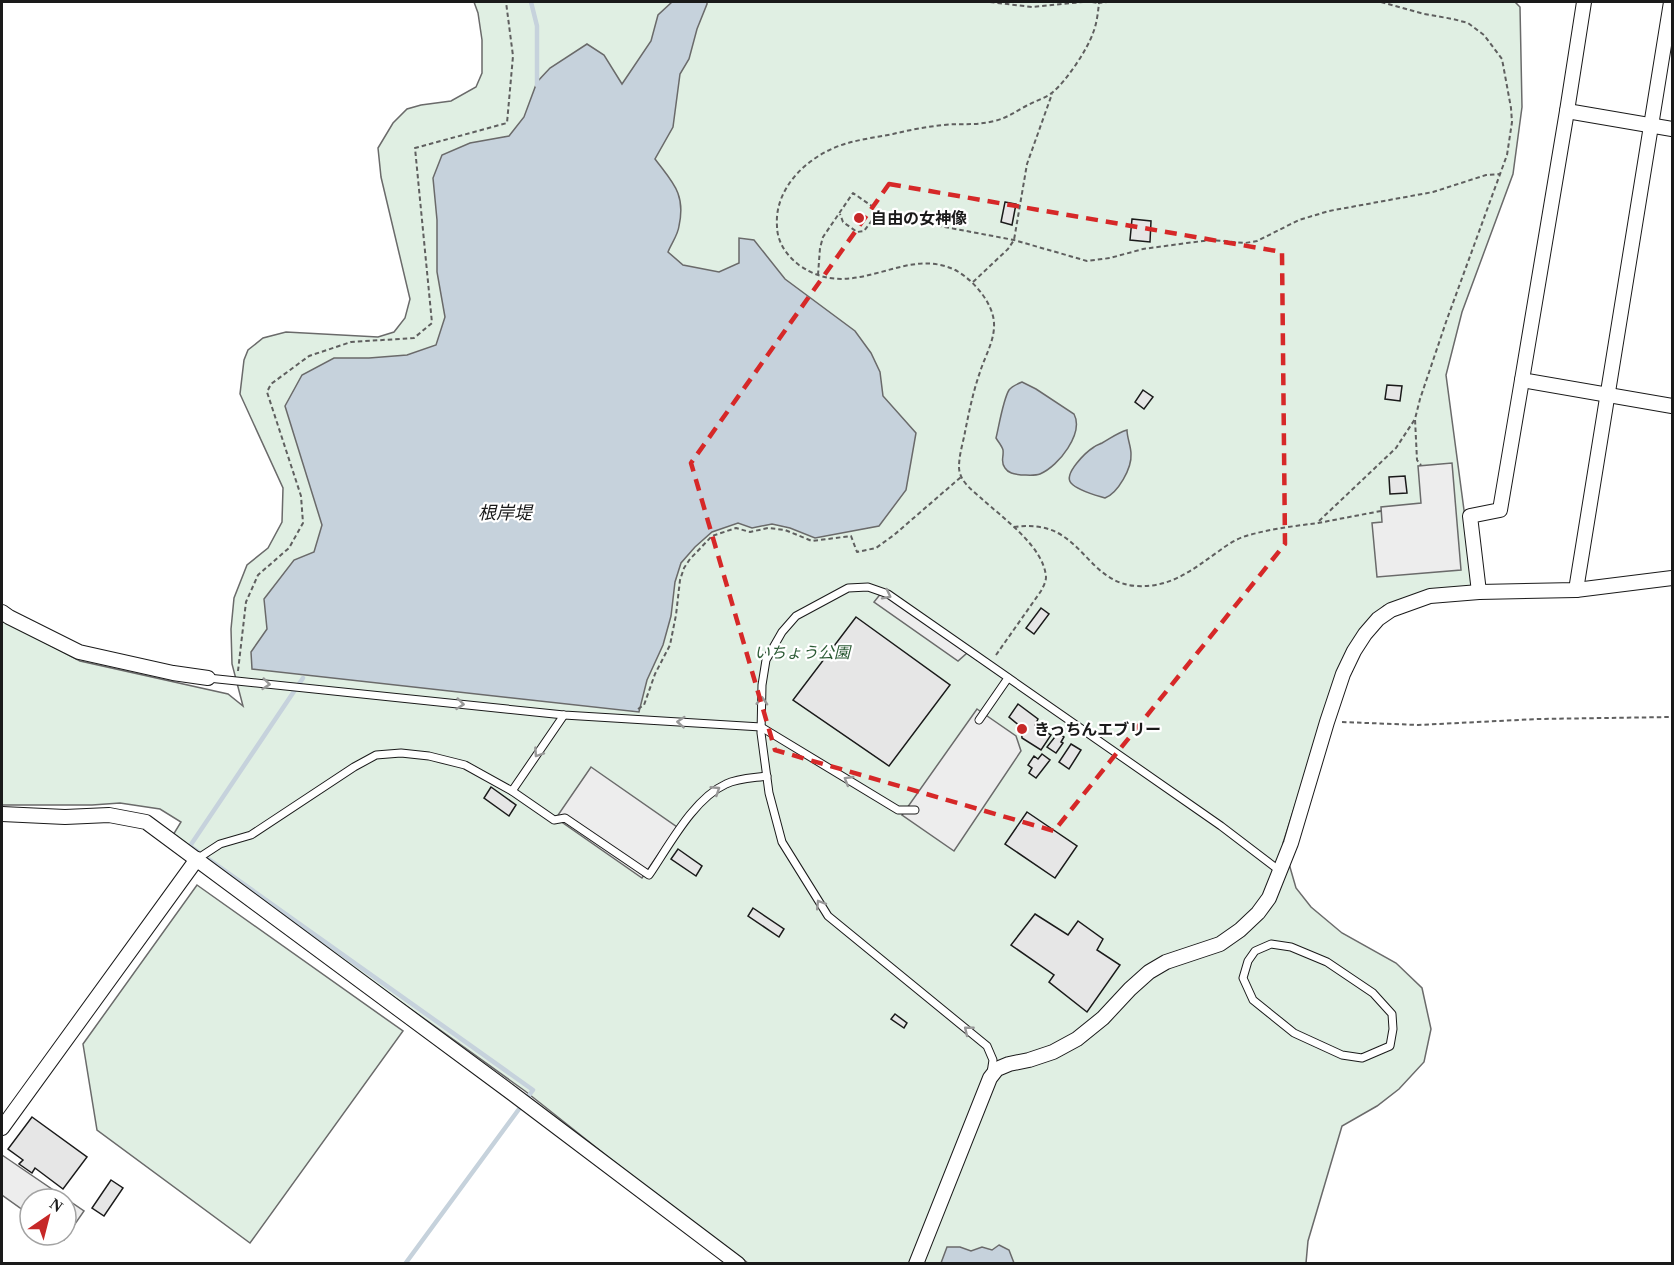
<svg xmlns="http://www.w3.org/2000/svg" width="1674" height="1265" font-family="'Times New Roman','Noto Sans JP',serif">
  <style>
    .green { fill: #e0efe3; stroke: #6a6a6a; stroke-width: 1.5 }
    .parking { fill: #ededed; stroke: #6a6a6a; stroke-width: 1.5 }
    .water { fill: #c6d2dc; stroke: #6a6a6a; stroke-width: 1.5 }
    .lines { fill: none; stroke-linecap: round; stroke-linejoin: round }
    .stream { stroke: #c6d2dc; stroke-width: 4.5 }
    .building { fill: #e6e6e6; stroke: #1a1a1a; stroke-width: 1.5 }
    .service-casing { stroke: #1a1a1a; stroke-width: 9 }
    .minor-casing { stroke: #1a1a1a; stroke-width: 16 }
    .path { stroke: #5f5f5f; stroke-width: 2; stroke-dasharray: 4.5 3; stroke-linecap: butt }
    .service { stroke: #fff; stroke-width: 7 }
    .minor { stroke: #fff; stroke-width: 14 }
    .oneway { stroke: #989898 }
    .marked { fill: none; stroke: #d62828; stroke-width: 4.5; stroke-dasharray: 12 8; stroke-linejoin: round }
    .poi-dot { fill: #c62828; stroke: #fff; stroke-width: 2 }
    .labels { text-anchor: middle; stroke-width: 4.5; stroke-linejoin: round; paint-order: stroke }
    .poi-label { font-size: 16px; font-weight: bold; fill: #1a1a1a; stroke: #fff; text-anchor: start }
    .park-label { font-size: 16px; font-style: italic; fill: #2b5a34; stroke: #fff }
    .water-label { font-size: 18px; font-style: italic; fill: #1a1a1a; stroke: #fff }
  </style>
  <rect width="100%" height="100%" fill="#fff"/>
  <g class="green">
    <polygon points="474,2 1515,2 1520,7 1522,107 1513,174 1462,312 1446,375 1474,585 1469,589 1423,592 1384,606 1369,620 1323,718 1283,843 1296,888 1311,907 1342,933 1396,963 1422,988 1431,1029 1424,1062 1399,1089 1377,1106 1342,1126 1308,1241 1306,1263 748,1263 655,1194 525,1091 210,865 173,835 181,822 160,809 120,803 92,805 2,805 2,620 80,661 228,694 243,706 232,664 231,629 234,598 247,565 268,548 282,522 283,488 240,394 244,360 248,350 263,338 286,332 378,337 394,332 405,318 410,299 381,177 378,148 393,123 407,109 421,105 451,101 476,87 482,73 482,40 478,13"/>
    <polygon points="197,885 403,1031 250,1243 97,1130 83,1044"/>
  </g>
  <g class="parking">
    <polygon points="1452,463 1461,570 1377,577 1372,523 1382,522 1381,507 1421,503 1418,466"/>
    <polygon points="882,592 967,653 958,661 874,602"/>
    <polygon points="977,709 1016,736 1021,751 954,851 902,815"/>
    <polygon points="591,767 677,827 642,878 556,818"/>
    <polygon points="2,1155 84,1211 64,1240 58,1235 66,1235 66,1199 30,1199 30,1215 2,1195"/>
  </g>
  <g class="water">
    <path d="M 672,2 L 707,2 L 707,4 L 697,29 L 689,59 L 680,74 L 673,127 L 655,159 C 673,183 686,194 679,226 C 678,235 671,244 668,252 L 683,265 L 719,272 L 739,263 L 739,238 L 754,240 L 785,279 L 855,331 L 871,353 L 880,372 L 883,396 L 916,433 L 906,490 L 879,526 L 815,538 L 790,528 L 772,524 L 752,528 L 738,523 L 712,532 L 695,547 L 681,563 L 675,582 L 671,616 L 663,645 L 647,680 L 639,712 L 252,669 L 251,652 L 267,629 L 264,599 L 294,560 L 314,552 L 322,525 L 285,406 L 302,375 L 334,358 L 369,358 L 407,355 L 436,345 L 445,317 L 437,272 L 437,220 L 433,178 L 442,155 L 470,143 L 509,136 L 524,117 L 537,82 L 550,68 L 587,44 L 604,55 L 622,84 L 651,41 L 658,15 Z"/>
    <path d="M 1022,382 L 1036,389 L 1074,414 C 1084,433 1059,466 1040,474 C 1035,476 1027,475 1022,475 C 1015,474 1009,474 1005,468 C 1000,462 1004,457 1003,450 C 1002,446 999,443 996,438 C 999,426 1003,400 1009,390 C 1012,386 1017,384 1022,382 Z"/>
    <path d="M 1127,430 C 1127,438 1131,446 1131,454 C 1132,468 1118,493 1105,498 C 1095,495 1078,491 1071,483 C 1063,474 1086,452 1094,447 C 1096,445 1100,444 1102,443 C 1111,438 1117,433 1127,430 Z"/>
    <polygon points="999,1245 1009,1250 1014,1263 941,1263 947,1247 960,1247 971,1251 982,1247 992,1250"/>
  </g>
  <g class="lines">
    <g class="stream">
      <polyline points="531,2 537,26 537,85"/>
      <polyline points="201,854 190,846 303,678"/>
      <polyline points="207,858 533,1090 405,1264"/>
    </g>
  </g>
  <g class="building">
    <polygon points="1005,202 1016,204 1012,225 1001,222"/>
    <polygon points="1132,219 1151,221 1150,242 1130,240"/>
    <polygon points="1387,385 1402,386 1400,401 1385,399"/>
    <polygon points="1143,390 1153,397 1144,409 1135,402"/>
    <polygon points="1405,476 1407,493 1390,494 1389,477"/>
    <polygon points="1041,608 1049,614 1034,634 1026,628"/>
    <polygon points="856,617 950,685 889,766 793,700"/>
    <polygon points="1018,704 1038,719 1035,725 1051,735 1041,750 1022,738 1021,727 1009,717"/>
    <polygon points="1058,733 1064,737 1061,742 1063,743 1056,753 1047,747"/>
    <polygon points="1071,744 1081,750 1069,769 1059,762"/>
    <polygon points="1042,754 1050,760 1036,778 1029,773 1032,768 1028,765 1034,756 1038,759"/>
    <polygon points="491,787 516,805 509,816 484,798"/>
    <polygon points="1027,812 1077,846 1055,878 1005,844"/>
    <polygon points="678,849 702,866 696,876 671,859"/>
    <polygon points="753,908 784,929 779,937 748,916"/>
    <polygon points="1035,914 1068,935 1078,921 1103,939 1097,950 1120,965 1087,1012 1049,982 1054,975 1011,945"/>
    <polygon points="895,1014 907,1023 904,1028 891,1019"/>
    <polygon points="32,1117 87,1157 63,1189 35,1168 32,1173 19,1164 23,1160 8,1149"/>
    <polygon points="111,1180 123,1188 104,1216 92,1208"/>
  </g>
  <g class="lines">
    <g class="service-casing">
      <g id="service">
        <polyline points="208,678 564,715 761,727 898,810 915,810"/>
        <polyline points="979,720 1008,678"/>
        <polyline points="512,791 564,715"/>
        <path d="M 197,859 L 220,844 L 251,835 L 354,767 L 376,755 L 401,753 L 429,756 L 465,765 L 512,791 L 554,820 L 565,818 L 649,875 C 669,846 693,799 726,784 C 738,778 753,778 767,776"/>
        <polygon points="1271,944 1291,947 1327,962 1373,993 1392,1014 1393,1029 1390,1046 1362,1058 1342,1055 1294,1033 1253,1000 1243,978 1248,961 1255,951"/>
        <polyline points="991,1073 993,1060 987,1046 828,916 782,842 769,793 761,733 762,685 766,660 782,632 796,616 848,588 868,587 888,594 1221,826 1280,871"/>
      </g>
    </g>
    <g class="minor-casing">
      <g id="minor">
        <polyline points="1584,2 1567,111 1522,380 1672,406"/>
        <polyline points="1567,111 1672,129"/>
        <polyline points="1576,590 1671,2"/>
        <polyline points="1479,592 1470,516 1500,510 1522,380"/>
        <polyline points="2,612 9,617 79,652 173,673 208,678"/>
        <polyline points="2,814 65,817 109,815 146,822 513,1094 738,1264"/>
        <polyline points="2,1128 197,859"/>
        <polyline points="916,1264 990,1078 997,1069 1009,1064 1029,1060 1053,1052 1077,1039 1103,1018 1130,989 1149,972 1166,962 1220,944 1240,930 1258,913 1269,898 1291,843 1327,722 1343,674 1354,651 1365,634 1378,619 1391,610 1430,596 1479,592 1576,590 1672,578"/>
      </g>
    </g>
    <g class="path">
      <polyline points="990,2 1032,7 1083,2"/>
      <polyline points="1092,2 1099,3"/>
      <polyline points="1381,2 1424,14 1453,19 1468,23 1484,35 1502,59 1511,108 1512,122 1507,155 1446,322 1420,399 1415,419 1417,460 1421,465"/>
      <polyline points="879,211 929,224 1014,240 1087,261 1110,258 1143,249 1187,243 1211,240 1245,243 1257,241 1299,220 1329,211 1433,192 1486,175 1500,174"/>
      <polyline points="818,275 820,248 823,237 853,193 879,211 864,231 857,232 843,222 840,214"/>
      <polyline points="973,282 1008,249 1014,240 1027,164 1052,94"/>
      <polyline points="1319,521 1396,448 1415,419"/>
      <path d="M 1014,527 C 1029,525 1045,526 1058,533 C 1087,549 1098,583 1136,586 C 1171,588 1192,570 1219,551 C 1227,545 1236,539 1246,536 C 1269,529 1295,526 1318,523 C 1339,519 1360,515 1381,511"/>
      <path d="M 996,655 L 1041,591 C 1043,587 1046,582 1046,577 C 1044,547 1003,518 982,499 C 972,490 959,481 959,467 C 959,455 963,443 965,432 C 969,412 973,392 980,372 C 985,356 995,340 994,323 C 993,303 974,281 957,271 C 904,243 855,305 799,265 C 787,256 777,242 777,226 C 774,186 811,153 848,143 C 862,139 878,137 893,134 C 909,130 926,127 943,125 C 961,123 975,126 994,121 C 1007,118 1015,112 1026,106 C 1035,101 1046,98 1053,92 C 1067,80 1087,50 1093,33 C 1097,23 1098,12 1099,3 L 1107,2"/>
      <polyline points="238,671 246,602 258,575 289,548 303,523 301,496 267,392 271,384 309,356 351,342 414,338 432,323 415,148 507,123 513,56 506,2"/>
      <polyline points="638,709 644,705 655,674 670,645 676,615 680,580 684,568 690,559 712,536 736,528 750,532 768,528 785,530 812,541 851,536 857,552 876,548 894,535 961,477"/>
      <polyline points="1342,722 1418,725 1538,719 1672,717"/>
    </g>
    <use href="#service" class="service"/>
    <use href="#minor" class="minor"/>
  </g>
  <defs><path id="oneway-chevron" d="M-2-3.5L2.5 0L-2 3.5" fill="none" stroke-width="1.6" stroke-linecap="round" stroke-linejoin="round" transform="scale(1.5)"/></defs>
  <g class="oneway">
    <use href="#oneway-chevron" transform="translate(887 595) rotate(27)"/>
    <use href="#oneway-chevron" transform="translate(266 684) rotate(6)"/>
    <use href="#oneway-chevron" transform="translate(762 701) rotate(-88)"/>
    <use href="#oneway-chevron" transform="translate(460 704) rotate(6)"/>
    <use href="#oneway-chevron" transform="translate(681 722) rotate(-176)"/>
    <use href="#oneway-chevron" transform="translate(538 753) rotate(124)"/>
    <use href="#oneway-chevron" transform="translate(848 780) rotate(-149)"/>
    <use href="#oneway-chevron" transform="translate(716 790) rotate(-33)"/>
    <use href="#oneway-chevron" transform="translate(820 904) rotate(-122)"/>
    <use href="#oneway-chevron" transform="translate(968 1030) rotate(-141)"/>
  </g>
  <path class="marked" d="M 889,184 L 1282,252 L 1285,544 L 1054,831 L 775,750 L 691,463 Z"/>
  <g class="poi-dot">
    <circle cx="859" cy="218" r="6"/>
    <circle cx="1022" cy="729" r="6"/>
  </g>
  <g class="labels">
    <g class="poi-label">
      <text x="871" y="224">自由の女神像</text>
      <text x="1034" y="735">きっちんエブリー</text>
    </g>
    <g class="park-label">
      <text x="802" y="658">いちょう公園</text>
    </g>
    <g class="water-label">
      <text x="505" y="519">根岸堤</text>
    </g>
  </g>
  <rect width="1674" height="1265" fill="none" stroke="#1a1a1a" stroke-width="6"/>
  <g transform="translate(48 1217) rotate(35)"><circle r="28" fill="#ffffff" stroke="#a3a3a3" stroke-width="1.5"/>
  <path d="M0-4.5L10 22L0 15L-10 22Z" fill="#c62828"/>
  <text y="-9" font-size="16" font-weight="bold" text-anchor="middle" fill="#1a1a1a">N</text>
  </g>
</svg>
